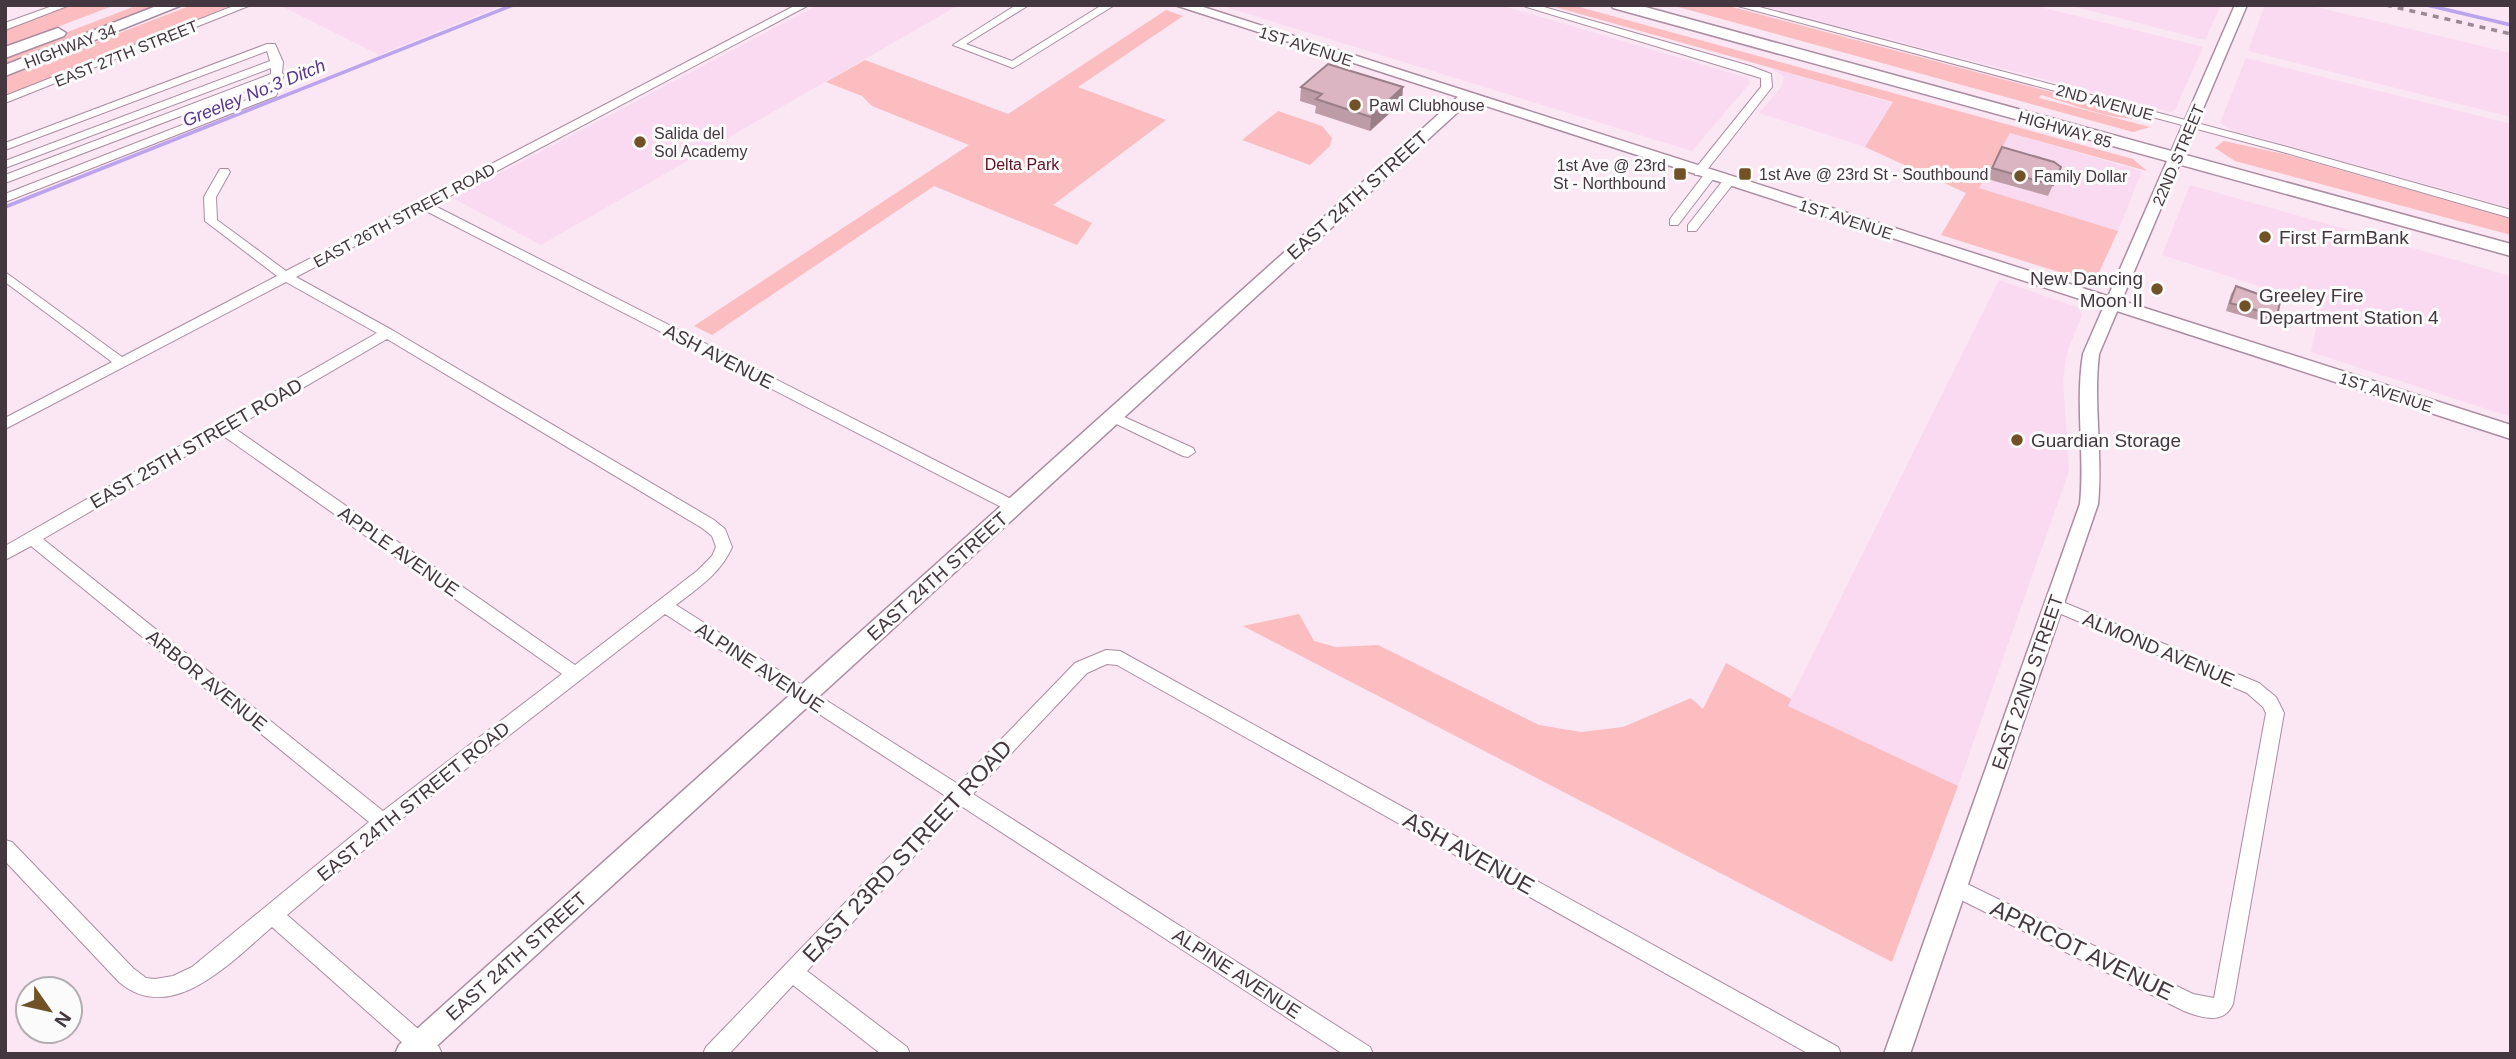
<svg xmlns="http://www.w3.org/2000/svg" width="2516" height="1059" font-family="Helvetica,sans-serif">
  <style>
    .built { fill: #fadaf0 }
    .green { fill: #fbbdbf }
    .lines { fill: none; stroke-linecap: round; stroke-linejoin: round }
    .stream { stroke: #bca3ee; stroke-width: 3.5 }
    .minor-casing { stroke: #ab8ca1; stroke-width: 2 }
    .tertiary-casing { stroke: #ab8ca1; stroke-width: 3 }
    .secondary-casing { stroke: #ab8ca1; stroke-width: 3 }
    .trunk-casing { stroke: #ab8ca1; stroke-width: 3 }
    .minor { fill: #fff; fill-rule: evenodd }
    .tertiary { fill: #fff; fill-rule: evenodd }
    .secondary { fill: #fff; fill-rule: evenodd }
    .trunk { fill: #fff; fill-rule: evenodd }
    .rail { stroke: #9a8995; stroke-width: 3.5; stroke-dasharray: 6 6; stroke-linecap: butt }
    .wall { fill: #bd9ca7 }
    .shaded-wall { fill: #9a7f88 }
    .building { fill: #dcb5c2; stroke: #9a7f88; stroke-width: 2 }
    .poi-dot { fill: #705226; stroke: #fbfbfb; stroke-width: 2.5 }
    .labels { text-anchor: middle; stroke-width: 6; stroke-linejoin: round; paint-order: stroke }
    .far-street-label { font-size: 16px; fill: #443740; stroke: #fbfbfb }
    .far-poi-label { font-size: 16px; fill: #443740; stroke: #fbfbfb; text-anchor: start }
    .far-park-label { font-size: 16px; fill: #611220; stroke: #fbfbfb }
    .far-water-label { font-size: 18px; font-style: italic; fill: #5a368d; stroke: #fbfbfb }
    .street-label { font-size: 19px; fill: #443740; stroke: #fbfbfb }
    .poi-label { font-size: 19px; fill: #443740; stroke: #fbfbfb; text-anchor: start }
    .near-street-label { font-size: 23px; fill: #443740; stroke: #fbfbfb }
  </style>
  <rect width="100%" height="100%" fill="#fbe6f4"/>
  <g class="built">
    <polygon points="279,5 504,5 379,55"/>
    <polygon points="818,5 959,5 541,245 453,198"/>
    <polygon points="1219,5 1500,5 1748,78 1750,83 1692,151"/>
    <polygon points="1757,5 2032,5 2203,47 2175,110 2170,112"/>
    <polygon points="2067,5 2221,5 2205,40"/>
    <polygon points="2265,5 2308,5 2511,53 2511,117 2248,51"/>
    <polygon points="2246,58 2511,124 2511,208 2232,130 2220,123"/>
    <polygon points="1771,68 1893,103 1865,147 1759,113 1782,86 1784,77"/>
    <polygon points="2010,133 2142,171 2118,231 1979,188"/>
    <polygon points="2190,185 2511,276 2511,417 2311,352 2321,306 2162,255"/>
    <polygon points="1999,280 2079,308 2082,315 2067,352 2063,380 2069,471 1958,786 1787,706"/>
  </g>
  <g class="green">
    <polygon points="72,5 115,5 5,47 5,30"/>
    <polygon points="138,5 167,5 5,68 5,56"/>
    <polygon points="192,5 233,5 5,96 5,77"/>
    <polygon points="1548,5 1572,5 2133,159 2147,171 2010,133 1979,188 2118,231 2094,283 1941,235 1966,193 1865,147 1893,102"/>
    <path d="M 1671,5 L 1725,5 L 2130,113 L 2146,118 C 2112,122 2073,104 2041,95 L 2039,98 L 2150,127 L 2133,132 Z"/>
    <polygon points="1166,10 1183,16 1078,87 1166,120 1053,205 1092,223 1077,245 934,186 712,335 694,326 969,145 872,106 862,96 826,82 865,60 1008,114"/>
    <polygon points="1278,111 1322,126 1332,138 1330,146 1310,165 1242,140"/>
    <polygon points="2224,141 2288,155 2511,219 2511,235 2235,161 2215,148"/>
    <polygon points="1299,614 1314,641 1336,647 1378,645 1539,725 1581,732 1623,727 1691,698 1703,709 1726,663 1791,699 1788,706 1958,786 1892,962 1243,626"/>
  </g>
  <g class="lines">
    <g class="stream">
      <polyline points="2427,5 2511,25"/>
      <polyline points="5,207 513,5"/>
    </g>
    <g class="minor-casing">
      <g id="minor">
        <polygon points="55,5 70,5 5,30 5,23"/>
        <polygon points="236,5 251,5 5,103 5,96"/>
        <path d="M 796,5 L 809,5 L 433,205 L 1019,503 L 1022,507 L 1019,511 L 1009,511 L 424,210 L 296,277 L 392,330 L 714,520 L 725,529 L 732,547 C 721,573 698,588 676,605 L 958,784 L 1075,663 L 1106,650 L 1120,651 L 1838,1047 L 1841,1054 L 1809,1054 L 1117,665 L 1107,664 L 1087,673 L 973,794 L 1370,1047 L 1373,1054 L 1343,1054 L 961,806 L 807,971 L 907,1047 L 910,1054 L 881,1054 L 793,985 L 729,1054 L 703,1054 L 706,1047 L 947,797 L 665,614 L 390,828 L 287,915 L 439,1047 L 442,1054 L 415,1054 L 272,927 C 232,961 172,1027 119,982 L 5,861 L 5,840 L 12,842 L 133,968 L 146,978 L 155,979 L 173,976 L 192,967 L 369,822 L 31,546 L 5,560 L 5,546 L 377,333 L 286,282 L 5,429 L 5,418 L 112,362 L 5,282 L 5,272 L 122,357 L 277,276 L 205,221 L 204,197 L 220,169 L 228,169 L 230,172 L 216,197 L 217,220 L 286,271 ZM 387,339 L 702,528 L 712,536 L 716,547 L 712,556 L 697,571 L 575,665 L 234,428 ZM 222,435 L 562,674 L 383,811 L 43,539 Z"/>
        <polygon points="1016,5 1029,5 966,44 1012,61 1102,5 1113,6 1013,68 953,45"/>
        <polygon points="1520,5 1537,5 1750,66 1771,74 1772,87 1703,175 1695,175 1695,169 1761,87 1761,78"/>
        <polygon points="1734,5 1752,5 2287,147 2511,210 2511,218 2279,151"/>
        <polygon points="267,44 275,44 283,62 282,73 284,75 276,96 5,202 5,194 267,92 270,82 5,183 5,175 271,74 271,68 5,168 5,161 270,61 267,51 5,150 5,143"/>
        <polygon points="1710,171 1714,172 1714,178 1678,225 1670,225 1670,219 1706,172"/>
        <polygon points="1729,177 1735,181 1733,184 1696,231 1688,231 1688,225 1725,178"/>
        <polygon points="1113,412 1193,448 1195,452 1188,457 1183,456 1108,420 1106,417"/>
        <path d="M 2053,598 L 2259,683 L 2276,697 L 2284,713 L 2233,1004 C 2224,1025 2202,1018 2184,1011 L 1949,894 L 1946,888 L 1949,882 L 1956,879 L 1963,882 L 2193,994 L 2214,998 L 2266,713 L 2263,707 L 2247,693 L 2047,608 L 2045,604 L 2047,600 Z"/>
      </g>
    </g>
    <g class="tertiary-casing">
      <g id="tertiary">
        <path d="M 2235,5 L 2247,5 L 2099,354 C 2093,404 2103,454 2098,504 L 1910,1054 L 1884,1054 L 2080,504 C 2085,454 2075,404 2083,354 Z"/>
        <polygon points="1465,94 1470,95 1470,101 428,1054 395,1054 399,1045 1460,95"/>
      </g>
    </g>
    <g class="secondary-casing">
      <polygon id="secondary" points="1175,5 1197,5 2511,425 2511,439"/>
    </g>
    <g class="trunk-casing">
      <g id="trunk">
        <polygon points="159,5 182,5 5,76 5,65"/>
        <polygon points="1611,5 1638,5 2511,244 2511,256 1613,8"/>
        <polygon points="58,28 66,33 64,36 5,58 5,47"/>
      </g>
    </g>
    <use href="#minor" class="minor"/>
    <use href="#tertiary" class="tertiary"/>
    <use href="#secondary" class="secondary"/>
    <use href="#trunk" class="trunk"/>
    <polyline class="rail" points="2386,5 2511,34"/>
  </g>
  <g class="wall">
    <polygon points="1301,87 1402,102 1370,131 1315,113 1316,106 1300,101"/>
    <polygon points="2061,167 2048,196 1987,179 1992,168"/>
    <polygon points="2236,286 2277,316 2272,324 2226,311 2231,294"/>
  </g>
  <polygon class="shaded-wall" points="1403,87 1402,102 1370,131 1371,117"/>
  <g class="building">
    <polygon points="1328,64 1403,87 1371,117 1316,99 1322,94 1301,87"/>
    <polygon points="2002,147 2054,162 2061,167 2053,185 1992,168"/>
    <polygon points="2236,286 2280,302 2277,316 2230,303"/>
  </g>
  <g class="poi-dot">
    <circle cx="1355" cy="105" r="7"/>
    <circle cx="640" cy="142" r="7"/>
    <rect x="1673" y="167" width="14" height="14" rx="3.5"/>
    <rect x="1738" y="167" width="14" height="14" rx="3.5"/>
    <circle cx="2020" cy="176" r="7"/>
    <circle cx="2265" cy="237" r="7"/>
    <circle cx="2157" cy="289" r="7"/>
    <circle cx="2245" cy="306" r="7"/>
    <circle cx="2017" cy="440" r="7"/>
  </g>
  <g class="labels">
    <g class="far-street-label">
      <text transform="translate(70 46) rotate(-21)" y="6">HIGHWAY 34</text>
      <text transform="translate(1306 46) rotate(18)" y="6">1ST AVENUE</text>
      <text transform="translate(126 53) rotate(-22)" y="6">EAST 27TH STREET</text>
      <text transform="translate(2105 102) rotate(15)" y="6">2ND AVENUE</text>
      <text transform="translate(2065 129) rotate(16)" y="6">HIGHWAY 85</text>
      <text transform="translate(2178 155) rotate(-67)" y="6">22ND STREET</text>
      <text transform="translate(404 215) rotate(-28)" y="6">EAST 26TH STREET ROAD</text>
      <text transform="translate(1846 219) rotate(18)" y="6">1ST AVENUE</text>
      <text transform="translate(2386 392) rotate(18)" y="6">1ST AVENUE</text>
    </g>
    <g class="far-poi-label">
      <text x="1369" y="111">Pawl Clubhouse</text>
      <text x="654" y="139">Salida del<tspan x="654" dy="18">Sol Academy</tspan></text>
      <text x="1666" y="171" text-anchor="end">1st Ave @ 23rd<tspan x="1666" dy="18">St - Northbound</tspan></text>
      <text x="1759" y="180">1st Ave @ 23rd St - Southbound</text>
      <text x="2034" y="182">Family Dollar</text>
    </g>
    <g class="far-park-label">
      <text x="1022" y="170">Delta Park</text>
    </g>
    <g class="far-water-label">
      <text transform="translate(254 93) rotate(-22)" y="6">Greeley No.3 Ditch</text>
    </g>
    <g class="street-label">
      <text transform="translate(1357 195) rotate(-42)" y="7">EAST 24TH STREET</text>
      <text transform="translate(719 356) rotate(27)" y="7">ASH AVENUE</text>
      <text transform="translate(196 443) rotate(-30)" y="7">EAST 25TH STREET ROAD</text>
      <text transform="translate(399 551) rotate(35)" y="7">APPLE AVENUE</text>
      <text transform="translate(937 576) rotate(-42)" y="7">EAST 24TH STREET</text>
      <text transform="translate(2159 649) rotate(23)" y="7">ALMOND AVENUE</text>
      <text transform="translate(760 667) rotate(33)" y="7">ALPINE AVENUE</text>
      <text transform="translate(207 680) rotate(39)" y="7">ARBOR AVENUE</text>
      <text transform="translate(2027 682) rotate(-71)" y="7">EAST 22ND STREET</text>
      <text transform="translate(413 801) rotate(-39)" y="7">EAST 24TH STREET ROAD</text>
      <text transform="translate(516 956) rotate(-42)" y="7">EAST 24TH STREET</text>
      <text transform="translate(1237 973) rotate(33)" y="7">ALPINE AVENUE</text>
    </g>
    <g class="poi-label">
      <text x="2279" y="244">First FarmBank</text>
      <text x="2143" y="285" text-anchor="end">New Dancing<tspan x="2143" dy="22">Moon II</tspan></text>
      <text x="2259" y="302">Greeley Fire<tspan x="2259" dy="22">Department Station 4</tspan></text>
      <text x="2031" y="447">Guardian Storage</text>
    </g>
    <g class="near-street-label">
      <text transform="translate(907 851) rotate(-47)" y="8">EAST 23RD STREET ROAD</text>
      <text transform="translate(1469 853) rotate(29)" y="8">ASH AVENUE</text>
      <text transform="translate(2082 950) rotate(26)" y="8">APRICOT AVENUE</text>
    </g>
  </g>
  <rect width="2516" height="1059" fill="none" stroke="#443740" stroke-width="14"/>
  <g transform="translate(49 1010) rotate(124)"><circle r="33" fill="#fbfbfb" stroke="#b2adb0" stroke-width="2"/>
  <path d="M0-5L12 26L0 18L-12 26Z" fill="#705226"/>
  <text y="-10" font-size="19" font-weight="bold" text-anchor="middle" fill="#443740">N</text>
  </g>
</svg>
